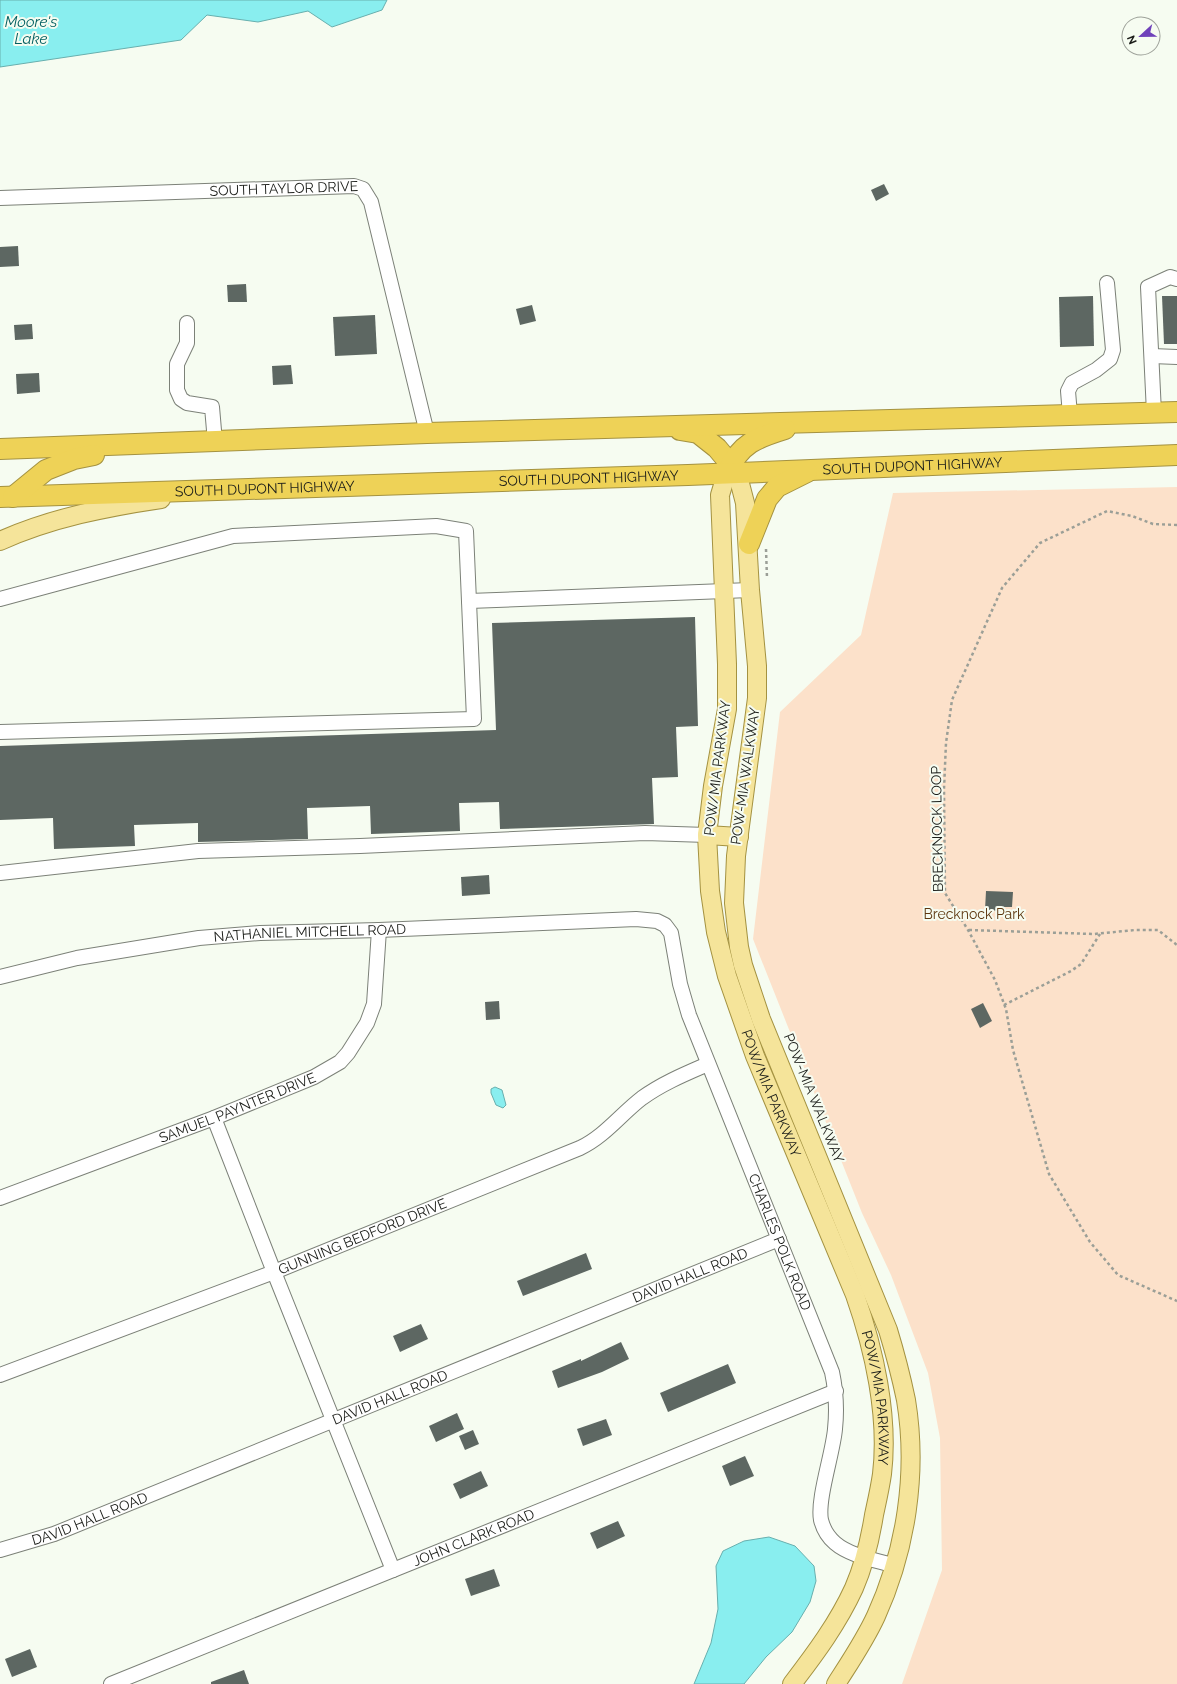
<svg xmlns="http://www.w3.org/2000/svg" width="1177" height="1684" font-family="Raleway,sans-serif">
  <style>
    .green { fill: #fce1ca }
    .water { fill: #89eeef; stroke: #68afae }
    .building { fill: #5d6762 }
    .lines { fill: none; stroke-linecap: round; stroke-linejoin: round }
    .minor-casing { stroke: #7c8178; stroke-width: 16 }
    .major-casing { stroke: #a49241; stroke-width: 20 }
    .highway-casing { stroke: #a49241; stroke-width: 22 }
    .path { stroke: #9b9f97; stroke-width: 2.5; stroke-dasharray: 3 3; stroke-linecap: butt }
    .minor { stroke: #fff; stroke-width: 14 }
    .major { stroke: #f5e49a; stroke-width: 18 }
    .highway { stroke: #eed257; stroke-width: 20 }
    .labels { text-anchor: middle; stroke-width: 4; stroke-linejoin: round; paint-order: stroke }
    .street-label { font-size: 14px; fill: #1a1c18; stroke: #f6fcf1 }
    .park-label { font-size: 14px; fill: #5d370f; stroke: #f6fcf1 }
    .water-label { font-size: 15px; font-style: italic; fill: #005e60; stroke: #f6fcf1 }
  </style>
  <rect width="100%" height="100%" fill="#f6fcf1"/>
  <polygon class="green" points="1177,487 1177,1684 902,1684 942,1570 940,1438 928,1373 891,1275 862,1213 753,939 780,712 861,635 893,493"/>
  <g class="water">
    <polygon points="0,0 387,0 382,10 332,27 308,11 258,22 207,15 181,40 0,67"/>
    <polygon points="495,1087 502,1090 506,1105 503,1108 496,1105 491,1093 491,1089"/>
    <polygon points="769,1537 795,1546 814,1566 816,1581 810,1602 792,1632 766,1657 744,1684 694,1684 711,1643 718,1609 716,1566 723,1551 744,1541"/>
  </g>
  <g class="building">
    <polygon points="884,184 889,194 876,201 871,190"/>
    <polygon points="18,246 19,266 0,267 0,247"/>
    <polygon points="246,284 247,302 228,302 227,285"/>
    <polygon points="1093,296 1094,346 1060,347 1059,297"/>
    <polygon points="1162,296 1177,296 1177,344 1164,344"/>
    <polygon points="532,305 536,321 520,325 516,309"/>
    <polygon points="375,315 377,354 335,356 333,317"/>
    <polygon points="32,324 33,339 15,340 14,325"/>
    <polygon points="291,365 293,384 273,385 272,366"/>
    <polygon points="39,373 40,392 17,394 16,374"/>
    <polygon points="695,617 698,726 676,727 678,777 652,778 654,824 500,829 499,802 459,803 460,831 371,834 370,806 307,808 308,839 198,842 198,823 134,825 135,846 54,849 53,818 0,820 0,746 496,730 492,623"/>
    <polygon points="489,875 490,894 462,896 461,877"/>
    <polygon points="986,891 1013,892 1012,907 1001,907 1001,911 985,910"/>
    <polygon points="499,1001 500,1019 486,1020 485,1002"/>
    <polygon points="983,1003 992,1021 980,1028 971,1009"/>
    <polygon points="586,1253 592,1269 523,1296 517,1281"/>
    <polygon points="421,1324 428,1339 400,1352 393,1336"/>
    <polygon points="621,1342 629,1359 602,1372 558,1388 552,1371 581,1359 581,1361"/>
    <polygon points="728,1364 736,1383 668,1412 660,1393"/>
    <polygon points="457,1413 464,1429 436,1442 429,1426"/>
    <polygon points="606,1419 612,1435 583,1446 577,1429"/>
    <polygon points="473,1430 479,1444 465,1450 459,1436"/>
    <polygon points="745,1456 754,1476 730,1486 722,1466"/>
    <polygon points="481,1471 488,1486 460,1499 453,1484"/>
    <polygon points="618,1521 625,1536 597,1549 590,1533"/>
    <polygon points="494,1569 500,1586 471,1596 465,1579"/>
    <polygon points="30,1649 37,1667 12,1677 5,1659"/>
    <polygon points="244,1670 249,1684 211,1684 211,1682"/>
  </g>
  <g class="lines">
    <g class="minor-casing">
      <g id="minor">
        <path id="s1" d="M 0,198 L 354,186 L 363,189 L 371,202 L 427,433"/>
        <polyline points="187,323 187,343 177,364 177,390 181,399 187,403 212,407 215,442"/>
        <polyline points="1152,356 1177,357"/>
        <polyline points="1154,413 1148,287 1170,277 1177,279"/>
        <polyline points="1070,415 1068,391 1072,383 1096,370 1110,359 1113,350 1107,283"/>
        <polyline points="0,599 233,536 436,526 466,531 474,719 0,732"/>
        <polyline points="469,601 750,590"/>
        <polyline points="0,873 198,851 360,846 645,833 707,835"/>
        <path id="s2" d="M 0,977 L 77,958 L 199,938 L 260,933 L 379,930 L 636,919 L 657,921 L 665,925 L 671,933 L 680,984 L 689,1015 L 832,1372 C 836,1391 837,1410 835,1429 C 833,1453 817,1499 821,1520 C 823,1528 828,1537 835,1543 C 850,1556 876,1560 895,1566"/>
        <polyline points="214,1118 274,1272 393,1570"/>
        <path id="s3" d="M 0,1198 L 214,1118 L 314,1077 L 340,1062 L 348,1053 L 367,1023 L 374,1004 L 379,930"/>
        <path id="s4" d="M 0,1375 L 274,1272 L 580,1148 C 605,1136 621,1114 642,1098 C 663,1083 685,1074 708,1064"/>
        <path id="s5" d="M 0,1550 L 54,1534 L 779,1239"/>
        <path id="s6" d="M 111,1684 L 836,1391"/>
      </g>
    </g>
    <g class="major-casing">
      <g id="major">
        <path id="s7" d="M 727,472 L 720,495 L 727,664 L 727,709 L 713,786 L 707,835 L 710,891 L 716,932 L 727,976 L 755,1056 L 855,1295 C 874,1349 889,1416 882,1474 C 880,1488 877,1501 874,1515 C 870,1540 864,1565 854,1588 C 838,1623 815,1654 792,1684"/>
        <path d="M 737,472 L 745,503 L 750,590 L 757,666 L 757,698 L 736,856 L 734,903 L 739,947 L 743,965 L 761,1019 L 888,1330 C 895,1353 901,1376 906,1400 C 918,1473 906,1550 876,1616 C 865,1640 850,1662 836,1684"/>
        <path d="M 0,541 C 51,518 107,507 161,499"/>
        <polyline points="707,835 739,837"/>
      </g>
    </g>
    <g class="highway-casing">
      <g id="highway">
        <polyline points="680,430 698,433 717,448 737,472"/>
        <polyline points="0,449 427,433 1177,412"/>
        <path d="M 727,472 C 741,443 756,438 785,429"/>
        <path id="s8" d="M 0,497 L 688,475 L 1177,455"/>
        <polyline points="13,497 46,470 74,459 94,455"/>
        <polyline points="749,544 767,499 777,487 807,472"/>
      </g>
    </g>
    <g class="path">
      <polyline points="1177,525 1153,524 1132,516 1107,511 1040,543 1002,588 952,700 946,743 944,789 945,893 968,930 995,980 1006,1009 1013,1050 1049,1174 1090,1242 1118,1275 1177,1301"/>
      <polyline points="766,549 767,578"/>
      <polyline points="969,930 1094,934 1135,930 1158,930 1177,945"/>
      <polyline points="1004,1005 1071,971 1081,964 1100,934"/>
    </g>
    <use href="#minor" class="minor"/>
    <use href="#major" class="major"/>
    <use href="#highway" class="highway"/>
  </g>
  <g class="labels">
    <g class="street-label">
      <text dy="5" stroke="none"><textPath href="#s1" startOffset="284">SOUTH TAYLOR DRIVE</textPath></text>
      <text dy="5" stroke="none"><textPath href="#s8" startOffset="913">SOUTH DUPONT HIGHWAY</textPath></text>
      <text dy="5" stroke="none"><textPath href="#s8" startOffset="589">SOUTH DUPONT HIGHWAY</textPath></text>
      <text dy="5" stroke="none"><textPath href="#s8" startOffset="265">SOUTH DUPONT HIGHWAY</textPath></text>
      <text transform="translate(717 768) rotate(-83)" y="5">POW/MIA PARKWAY</text>
      <text transform="translate(745 776) rotate(-82)" y="5">POW-MIA WALKWAY</text>
      <text transform="translate(937 829) rotate(-91)" y="5">BRECKNOCK LOOP</text>
      <text dy="5" stroke="none"><textPath href="#s2" startOffset="314">NATHANIEL MITCHELL ROAD</textPath></text>
      <text dy="5" stroke="none"><textPath href="#s7" startOffset="634">POW/MIA PARKWAY</textPath></text>
      <text transform="translate(814 1098) rotate(68)" y="5">POW-MIA WALKWAY</text>
      <text dy="5" stroke="none"><textPath href="#s3" startOffset="254">SAMUEL PAYNTER DRIVE</textPath></text>
      <text dy="5" stroke="none"><textPath href="#s4" startOffset="388">GUNNING BEDFORD DRIVE</textPath></text>
      <text dy="5" stroke="none"><textPath href="#s2" startOffset="1009">CHARLES POLK ROAD</textPath></text>
      <text dy="5" stroke="none"><textPath href="#s5" startOffset="743">DAVID HALL ROAD</textPath></text>
      <text dy="5" stroke="none"><textPath href="#s5" startOffset="419">DAVID HALL ROAD</textPath></text>
      <text dy="5" stroke="none"><textPath href="#s7" startOffset="958">POW/MIA PARKWAY</textPath></text>
      <text dy="5" stroke="none"><textPath href="#s5" startOffset="95">DAVID HALL ROAD</textPath></text>
      <text dy="5" stroke="none"><textPath href="#s6" startOffset="391">JOHN CLARK ROAD</textPath></text>
    </g>
    <g class="park-label">
      <text x="974" y="919">Brecknock Park</text>
    </g>
    <g class="water-label">
      <text x="31" y="27">Moore's<tspan x="31" dy="17">Lake</tspan></text>
    </g>
  </g>
  <g transform="translate(1141 36) rotate(248)"><circle r="19" fill="#f6fcf1" stroke="#9ea29a"/>
  <path d="M0-3L7 15L0 10L-7 15Z" fill="#6f42ba"/>
  <text y="-6" font-size="11" font-weight="bold" text-anchor="middle" fill="#1a1c18">N</text>
  </g>
</svg>
